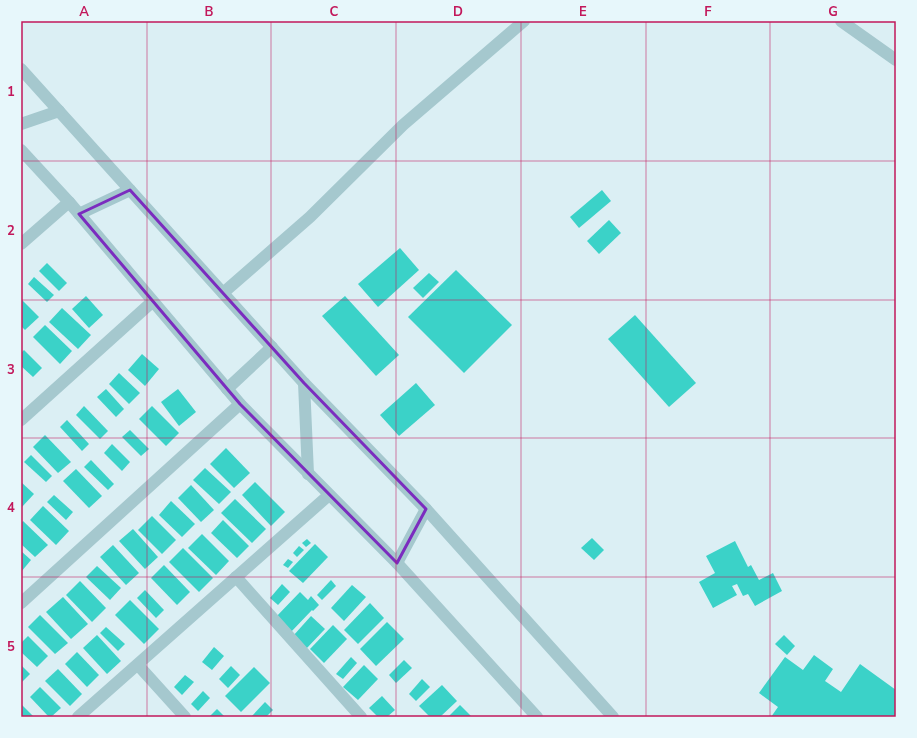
<svg xmlns="http://www.w3.org/2000/svg" width="917" height="738" font-family="'Nunito Sans',sans-serif">
  <style>
    .building { fill: #3bd2c8 }
    .lines { fill: none; stroke-linecap: round; stroke-linejoin: round }
    .minor { stroke: #a5c8ce; stroke-width: 12 }
    .marked { fill: none; stroke: #7b2cbf; stroke-width: 3; stroke-linejoin: round }
    .grid { fill: none; stroke: #c2185b; stroke-width: 1; stroke-opacity: 0.55 }
    .neatline { fill: none; stroke: #c2185b; stroke-width: 1.5 }
    .grid-label { font-size: 13px; text-anchor: middle; font-weight: bold; fill: #c2185b }
  </style>
  <rect width="100%" height="100%" fill="#dbeff4"/>
  <g class="building">
    <polygon points="602,190 611,201 579,228 570,217"/>
    <polygon points="609,220 621,233 599,254 587,241"/>
    <polygon points="400,248 419,270 378,307 358,284"/>
    <polygon points="47,263 67,283 59,291 39,271"/>
    <polygon points="456,270 512,325 464,373 408,317"/>
    <polygon points="429,273 439,282 423,298 413,288"/>
    <polygon points="34,277 54,295 47,302 28,284"/>
    <polygon points="86,296 103,315 89,328 72,309"/>
    <polygon points="345,296 399,355 376,376 322,316"/>
    <polygon points="21,299 39,317 25,330 21,326"/>
    <polygon points="62,308 91,335 78,349 49,322"/>
    <polygon points="635,315 696,383 669,407 608,339"/>
    <polygon points="45,325 72,351 60,364 33,337"/>
    <polygon points="24,350 42,368 33,377 21,366 21,353"/>
    <polygon points="142,354 159,369 145,386 128,370"/>
    <polygon points="119,373 140,393 129,404 109,384"/>
    <polygon points="416,383 435,405 399,436 380,415"/>
    <polygon points="106,389 124,409 116,417 97,397"/>
    <polygon points="178,389 196,412 179,426 161,402"/>
    <polygon points="84,406 108,431 100,439 76,415"/>
    <polygon points="152,406 179,433 166,446 139,419"/>
    <polygon points="67,420 89,444 82,451 60,427"/>
    <polygon points="130,430 149,449 141,456 122,437"/>
    <polygon points="45,435 71,462 58,473 33,447"/>
    <polygon points="112,444 130,462 122,471 104,453"/>
    <polygon points="226,448 250,473 234,488 210,464"/>
    <polygon points="31,455 52,476 46,482 24,462"/>
    <polygon points="91,460 114,484 108,490 84,467"/>
    <polygon points="205,468 231,492 219,504 193,480"/>
    <polygon points="76,469 102,496 89,508 63,481"/>
    <polygon points="21,482 34,494 21,508"/>
    <polygon points="255,482 285,512 271,526 242,495"/>
    <polygon points="191,485 214,510 201,522 178,498"/>
    <polygon points="54,495 73,512 66,520 47,502"/>
    <polygon points="235,499 266,529 252,543 221,513"/>
    <polygon points="171,501 195,524 182,537 159,515"/>
    <polygon points="43,506 69,531 56,545 30,520"/>
    <polygon points="152,516 176,540 162,554 138,530"/>
    <polygon points="223,520 249,546 237,558 211,533"/>
    <polygon points="23,521 48,545 35,557 21,544 21,523"/>
    <polygon points="133,529 158,557 145,569 119,541"/>
    <polygon points="202,534 229,561 216,575 188,548"/>
    <polygon points="592,538 604,550 594,560 581,548"/>
    <polygon points="307,539 311,543 306,547 302,543"/>
    <polygon points="735,541 748,567 751,565 759,580 773,573 782,591 755,606 748,594 743,596 737,584 732,586 737,595 713,608 699,582 715,573 706,556"/>
    <polygon points="315,544 328,557 303,583 289,571"/>
    <polygon points="113,545 139,573 126,585 100,557"/>
    <polygon points="299,546 304,550 297,557 293,553"/>
    <polygon points="183,548 213,578 199,592 169,562"/>
    <polygon points="21,551 31,560 21,572"/>
    <polygon points="288,559 293,562 288,568 283,565"/>
    <polygon points="164,565 190,592 177,605 151,578"/>
    <polygon points="97,566 121,588 110,600 86,577"/>
    <polygon points="331,580 336,586 322,600 317,595"/>
    <polygon points="80,581 106,608 92,622 66,595"/>
    <polygon points="282,584 290,592 278,605 270,598"/>
    <polygon points="352,585 366,597 344,621 331,608"/>
    <polygon points="145,590 164,610 156,618 137,598"/>
    <polygon points="300,592 308,600 311,596 319,605 313,611 312,610 290,633 275,618"/>
    <polygon points="63,597 88,624 71,639 46,612"/>
    <polygon points="130,600 159,629 144,644 115,615"/>
    <polygon points="370,603 384,618 358,644 344,630"/>
    <polygon points="40,615 68,643 55,654 28,627"/>
    <polygon points="311,616 325,629 306,649 293,636"/>
    <polygon points="387,622 404,639 376,666 360,649"/>
    <polygon points="333,625 347,639 324,663 310,649"/>
    <polygon points="106,627 125,644 118,651 100,633"/>
    <polygon points="97,635 121,661 107,674 83,648"/>
    <polygon points="784,635 795,646 787,655 775,644"/>
    <polygon points="28,636 48,656 37,667 21,652 21,643"/>
    <polygon points="214,647 224,656 212,670 202,662"/>
    <polygon points="77,652 99,675 87,687 65,664"/>
    <polygon points="814,655 833,669 825,681 841,692 860,664 896,690 896,717 771,717 778,707 759,693 785,657 803,670"/>
    <polygon points="351,657 357,663 343,679 336,674"/>
    <polygon points="404,660 412,668 396,683 389,675"/>
    <polygon points="21,665 30,674 21,683"/>
    <polygon points="364,665 378,679 358,700 343,687"/>
    <polygon points="231,666 240,675 228,688 219,679"/>
    <polygon points="254,667 270,683 241,712 225,696"/>
    <polygon points="58,669 82,694 70,706 45,681"/>
    <polygon points="185,675 194,682 182,695 174,687"/>
    <polygon points="422,679 430,687 416,701 409,694"/>
    <polygon points="442,685 457,701 440,717 430,717 419,706"/>
    <polygon points="40,687 61,708 51,717 49,717 30,697"/>
    <polygon points="203,691 210,698 198,711 191,704"/>
    <polygon points="382,696 395,710 387,717 378,717 369,708"/>
    <polygon points="265,702 273,710 266,717 251,717"/>
    <polygon points="21,704 34,717 21,717"/>
    <polygon points="460,705 472,717 448,717"/>
    <polygon points="217,709 225,717 209,717"/>
  </g>
  <g class="lines">
    <g class="minor">
      <polyline points="841,21 896,60"/>
      <polyline points="21,69 304,383 426,509 613,717"/>
      <polyline points="21,124 59,111"/>
      <polyline points="21,150 69,202 240,404 397,563 537,717"/>
      <polyline points="79,214 130,190"/>
      <polyline points="21,244 69,202"/>
      <polyline points="223,293 310,217 403,125 524,21"/>
      <polyline points="304,383 308,474"/>
      <polyline points="227,389 272,347"/>
      <polyline points="21,420 152,302"/>
      <polyline points="397,563 426,509"/>
      <polyline points="236,577 361,717"/>
      <polyline points="21,603 240,404"/>
      <polyline points="138,665 185,717"/>
      <polyline points="78,717 329,495"/>
    </g>
  </g>
  <path class="marked" d="M 130,190 L 304,383 L 426,509 L 397,563 L 240,404 L 79,214 Z"/>
  <path class="grid" d="M 147,21 L 147,717M 271,21 L 271,717M 396,21 L 396,717M 521,21 L 521,717M 646,21 L 646,717M 770,21 L 770,717M 21,161 L 896,161M 21,300 L 896,300M 21,438 L 896,438M 21,577 L 896,577"/>
  <rect width="917" height="738" fill="none" stroke="#e7f7fb" stroke-width="44"/>
  <rect x="22" y="22" width="873" height="694" class="neatline"/>
  <g class="grid-label">
    <text x="84" y="16">A</text>
    <text x="209" y="16">B</text>
    <text x="334" y="16">C</text>
    <text x="458" y="16">D</text>
    <text x="583" y="16">E</text>
    <text x="708" y="16">F</text>
    <text x="833" y="16">G</text>
    <text x="11" y="96">1</text>
    <text x="11" y="235">2</text>
    <text x="11" y="374">3</text>
    <text x="11" y="512">4</text>
    <text x="11" y="651">5</text>
  </g>
</svg>
